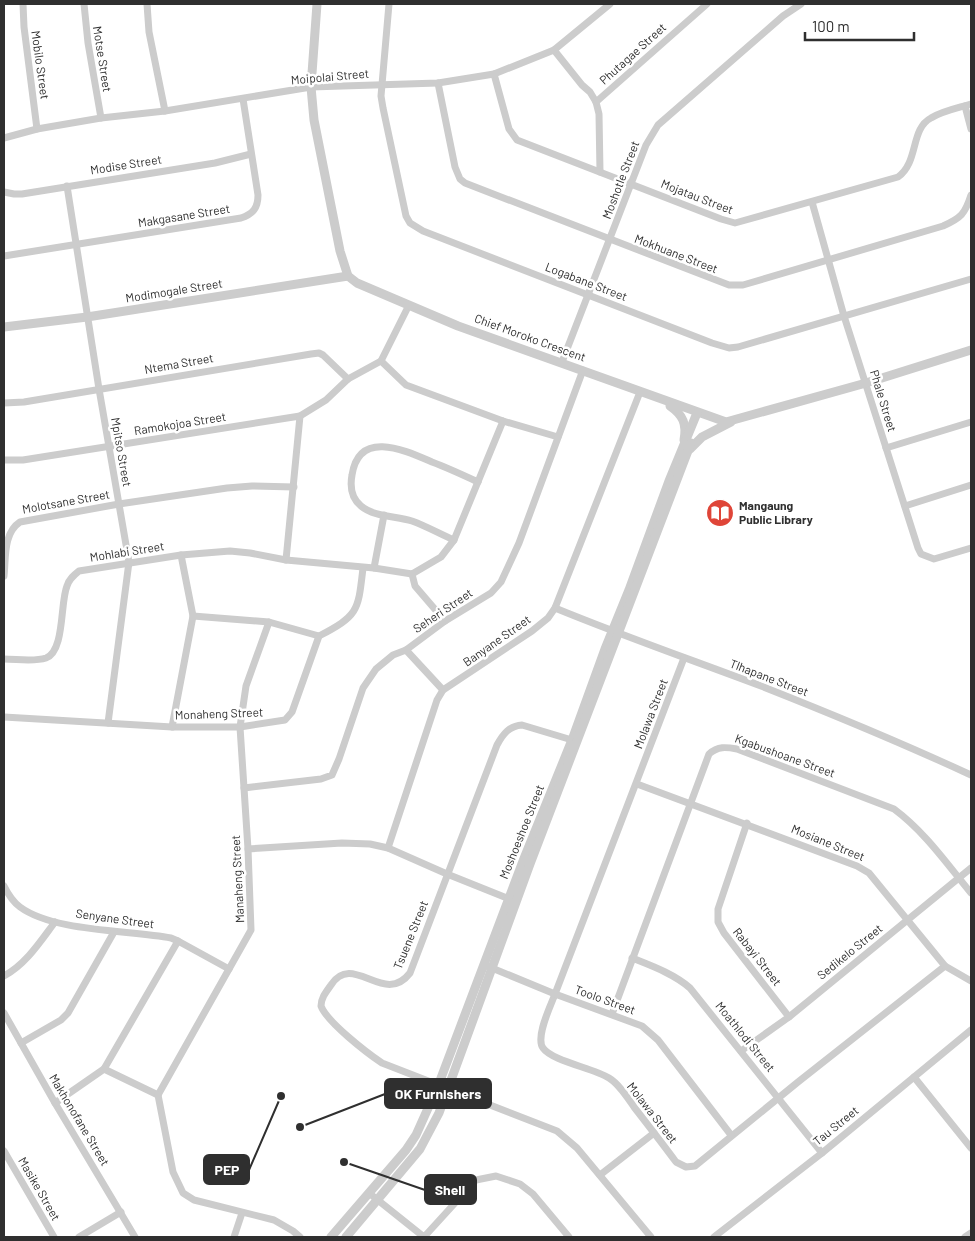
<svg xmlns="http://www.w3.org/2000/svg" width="975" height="1241" font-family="Barlow,sans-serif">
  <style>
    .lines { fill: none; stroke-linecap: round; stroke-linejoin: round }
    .minor { stroke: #ccc; stroke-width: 7 }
    .tertiary { stroke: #ccc; stroke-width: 9 }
    .labels { text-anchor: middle; stroke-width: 5; stroke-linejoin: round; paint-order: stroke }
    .street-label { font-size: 12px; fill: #2f2f2f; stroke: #fff }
    .poi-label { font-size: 12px; font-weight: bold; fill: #2f2f2f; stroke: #fff; text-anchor: start }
    .leader { fill: none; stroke: #2f2f2f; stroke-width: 2 }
    .callout-dot { fill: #2f2f2f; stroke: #fff; stroke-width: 2 }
    .callout { fill: #2f2f2f; stroke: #2f2f2f; stroke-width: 2 }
    .callout-label { font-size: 14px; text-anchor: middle; font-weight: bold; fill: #fff }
  </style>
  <rect width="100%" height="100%" fill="#fff"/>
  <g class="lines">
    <g class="minor">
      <polyline points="23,4 24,27 37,129"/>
      <polyline points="84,4 88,43 101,118"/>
      <polyline points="147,4 149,32 165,111"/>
      <polyline points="389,4 381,96 383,108 406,216 410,223 423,231 712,343 729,348 738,347 971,279"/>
      <polyline points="554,50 582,85 590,92 596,102 599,114 600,172"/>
      <path d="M 494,74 L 509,129 L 517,140 L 721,219 L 735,223 L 898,177 C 919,162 910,129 931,118 C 942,111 958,108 971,104"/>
      <path d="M 438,83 L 455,167 L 460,179 L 465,183 L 729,285 L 743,285 L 943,226 C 961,218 965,214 971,195"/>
      <polyline points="596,102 707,4"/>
      <polyline points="965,106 971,129"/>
      <polyline points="4,138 37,129 101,118 165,111 311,87 438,83 494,74 554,50 610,4"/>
      <polyline points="67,186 99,389 129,562 108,723"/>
      <polyline points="4,192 14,194 22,194 215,163 251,154"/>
      <polyline points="812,202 844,316 918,548 921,554 934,559 971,548"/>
      <path d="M 4,256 L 241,218 C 253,214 258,208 258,195 L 243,99"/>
      <polyline points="381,361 406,385 503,421 558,437"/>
      <polyline points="562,362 646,145 658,125 783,16 801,4"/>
      <polyline points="4,403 24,402 311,354 319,353 323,355 348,379"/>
      <polyline points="886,448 971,422"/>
      <polyline points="4,460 23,460 300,416 326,400 348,379 381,361 409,305"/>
      <polyline points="905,506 971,485"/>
      <path d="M 454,540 C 440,534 426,526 412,521 C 396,516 374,517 361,506 C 351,498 350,486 352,475 C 359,429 404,450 432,462 C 448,468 463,475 478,482"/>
      <polyline points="286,560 300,416"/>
      <polyline points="374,568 384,515"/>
      <polyline points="412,574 415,586 445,621"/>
      <path d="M 4,576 C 6,559 3,533 20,522 L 119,504 L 227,488 L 252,486 L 294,487"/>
      <path d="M 555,608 C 623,636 692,660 761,686 C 832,714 902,743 971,775"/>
      <polyline points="193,616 269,622 319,636"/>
      <polyline points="406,650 443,690"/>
      <path d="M 684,658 L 555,994 C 551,1005 535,1037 543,1048 C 552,1061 593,1068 609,1078 C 619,1084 627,1097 634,1107 C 648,1125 662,1143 676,1162 L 686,1167 L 695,1166 L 798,1082 L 945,966"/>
      <path d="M 4,659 C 17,659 34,662 46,658 C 65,651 60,602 67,586 C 69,579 74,575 79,571 L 181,555 L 230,551 L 250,553 L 286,560 L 374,568 L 412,574 L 441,557 L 454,540 L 503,421"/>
      <path d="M 4,717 L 172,727 L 240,727 L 285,720 L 292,712 L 319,636 C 359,615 358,611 363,568"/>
      <polyline points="172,727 193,616 181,555"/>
      <path d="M 572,740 L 522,725 C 509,726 503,734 497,745 L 410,973 C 384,1007 353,951 331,985 C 326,992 321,998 321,1006 C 327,1022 367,1053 382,1063 L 557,1131 L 577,1148 L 651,1237"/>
      <polyline points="637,784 857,866 869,873 945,966 971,981"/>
      <polyline points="244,788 321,779 332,775 339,759 363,688 376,669 393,655 406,650 445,621 491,593 501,582 519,543 583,370"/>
      <polyline points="747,823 718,909 718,922 724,933 789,1017"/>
      <polyline points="388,848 437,700 443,690 532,631 548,618 555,608 640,392"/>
      <polyline points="248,849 342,843 370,844 388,848 447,874 512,900"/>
      <path d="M 4,886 C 8,894 13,902 20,907 C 54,932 129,930 171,938 L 178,941 L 229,969"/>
      <path d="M 632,958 C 652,966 674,974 690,988 L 822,1153"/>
      <polyline points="487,966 555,994 642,1026 658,1040 731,1135"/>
      <path d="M 4,976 C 26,964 40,942 55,922"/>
      <polyline points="4,1013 55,1103 135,1237"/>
      <path d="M 612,1014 L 709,754 C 718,746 726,747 737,749 L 894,809 C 925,832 947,864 971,893"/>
      <polyline points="21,1043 61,1020 68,1013 114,932"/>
      <polyline points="741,1051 789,1017 971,868"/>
      <polyline points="104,1069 158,1095"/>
      <polyline points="914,1077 971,1148"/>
      <polyline points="158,1095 251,930 248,849 240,727 246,686 269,622"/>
      <polyline points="158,1095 173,1172 183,1193 194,1200 274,1220 293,1231 300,1237"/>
      <polyline points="55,1103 104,1069 178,941"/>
      <polyline points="4,1151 54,1237"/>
      <polyline points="600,1175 654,1133"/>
      <polyline points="369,1193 424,1237 476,1180 496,1176 520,1184 533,1194 569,1237"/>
      <polyline points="79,1237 121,1212"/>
      <polyline points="234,1237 242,1213"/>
      <polyline points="714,1237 822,1153 971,1030"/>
      <polyline points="965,1237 971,1233"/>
    </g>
    <g class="tertiary">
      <polyline points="317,4 311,87 314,120 340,251 348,276 357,283 458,326 726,422 866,383 971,350"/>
      <polyline points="4,327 87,317 348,276"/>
      <path d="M 670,406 C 683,415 687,424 684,440"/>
      <polyline points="690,449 702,437 731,422"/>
      <polyline points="331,1237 406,1150 416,1135 438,1086 523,861 572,740 605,649 629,590 669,481 697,413"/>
      <polyline points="346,1237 420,1149 439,1113 530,864 691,443"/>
    </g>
  </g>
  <defs>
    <g id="library-disc" transform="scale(1.4375)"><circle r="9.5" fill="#df4538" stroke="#fff"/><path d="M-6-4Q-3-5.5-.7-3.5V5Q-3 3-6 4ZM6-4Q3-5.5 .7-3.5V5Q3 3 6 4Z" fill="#fff"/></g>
  </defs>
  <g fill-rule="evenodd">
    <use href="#library-disc" x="720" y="513"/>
  </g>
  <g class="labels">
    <g class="street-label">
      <text transform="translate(633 54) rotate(-42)" y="4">Phutagae Street</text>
      <text transform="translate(102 59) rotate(81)" y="4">Motse Street</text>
      <text transform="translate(40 65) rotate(82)" y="4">Mobilo Street</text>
      <text transform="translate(330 77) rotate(-5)" y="4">Moipolai Street</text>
      <text transform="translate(126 165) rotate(-9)" y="4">Modise Street</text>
      <text transform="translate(621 180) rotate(-69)" y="4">Moshotle Street</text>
      <text transform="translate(697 197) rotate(21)" y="4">Mojatau Street</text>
      <text transform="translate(184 216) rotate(-9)" y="4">Makgasane Street</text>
      <text transform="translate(676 254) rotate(21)" y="4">Mokhuane Street</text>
      <text transform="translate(586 282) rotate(21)" y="4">Logabane Street</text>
      <text transform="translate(174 291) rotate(-9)" y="4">Modimogale Street</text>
      <text transform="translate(530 338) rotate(20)" y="4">Chief Moroko Crescent</text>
      <text transform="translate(179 364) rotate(-10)" y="4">Ntema Street</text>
      <text transform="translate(883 401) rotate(73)" y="4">Phale Street</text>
      <text transform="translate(180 424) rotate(-9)" y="4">Ramokojoa Street</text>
      <text transform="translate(121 452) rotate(80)" y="4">Mpitso Street</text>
      <text transform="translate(66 502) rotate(-10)" y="4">Molotsane Street</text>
      <text transform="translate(127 552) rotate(-9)" y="4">Mohlabi Street</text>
      <text transform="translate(443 611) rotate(-34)" y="4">Seheri Street</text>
      <text transform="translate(497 641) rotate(-35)" y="4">Banyane Street</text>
      <text transform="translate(769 678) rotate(21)" y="4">Tlhapane Street</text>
      <text transform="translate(219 714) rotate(-2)" y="4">Monaheng Street</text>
      <text transform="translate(651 714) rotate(-69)" y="4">Molawa Street</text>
      <text transform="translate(785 756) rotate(20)" y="4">Kgabushoane Street</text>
      <text transform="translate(522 832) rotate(-68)" y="4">Moshoeshoe Street</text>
      <text transform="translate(828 843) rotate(22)" y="4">Mosiane Street</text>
      <text transform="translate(238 879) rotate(-93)" y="4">Manaheng Street</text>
      <text transform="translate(115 919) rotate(8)" y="4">Senyane Street</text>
      <text transform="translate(411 935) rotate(-68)" y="4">Tsuene Street</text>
      <text transform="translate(850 952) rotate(-39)" y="4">Sedikelo Street</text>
      <text transform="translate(757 957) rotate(52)" y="4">Rabayi Street</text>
      <text transform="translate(605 1000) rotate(20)" y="4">Toolo Street</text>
      <text transform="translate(745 1037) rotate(51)" y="4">Moathlodi Street</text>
      <text transform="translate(652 1113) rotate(52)" y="4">Molawa Street</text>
      <text transform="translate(79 1120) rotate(59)" y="4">Makhonofane Street</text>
      <text transform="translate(836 1126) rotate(-39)" y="4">Tau Street</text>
      <text transform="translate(39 1189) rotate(60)" y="4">Masike Street</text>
    </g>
    <g class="poi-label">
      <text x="739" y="510">Mangaung<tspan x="739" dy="14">Public Library</tspan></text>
    </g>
  </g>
  <path class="leader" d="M300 1127L385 1094M281 1096L249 1170M344 1162L425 1190"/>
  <g class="callout-dot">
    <circle cx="300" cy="1127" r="5"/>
    <circle cx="281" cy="1096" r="5"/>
    <circle cx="344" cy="1162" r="5"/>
  </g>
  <g class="callout">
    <rect x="385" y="1079" width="106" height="29" rx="5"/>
    <rect x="204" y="1155" width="45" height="29" rx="5"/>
    <rect x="425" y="1175" width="51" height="29" rx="5"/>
  </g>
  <g class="callout-label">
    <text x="438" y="1099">OK Furnishers</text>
    <text x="227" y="1175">PEP</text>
    <text x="450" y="1195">Shell</text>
  </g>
  <rect width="975" height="1241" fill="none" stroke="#2f2f2f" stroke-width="10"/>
  <path d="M805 32v8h109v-8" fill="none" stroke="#2f2f2f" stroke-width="2.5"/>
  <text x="812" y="32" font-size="15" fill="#2f2f2f" stroke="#ffffff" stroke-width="4" paint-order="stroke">100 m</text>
</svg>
